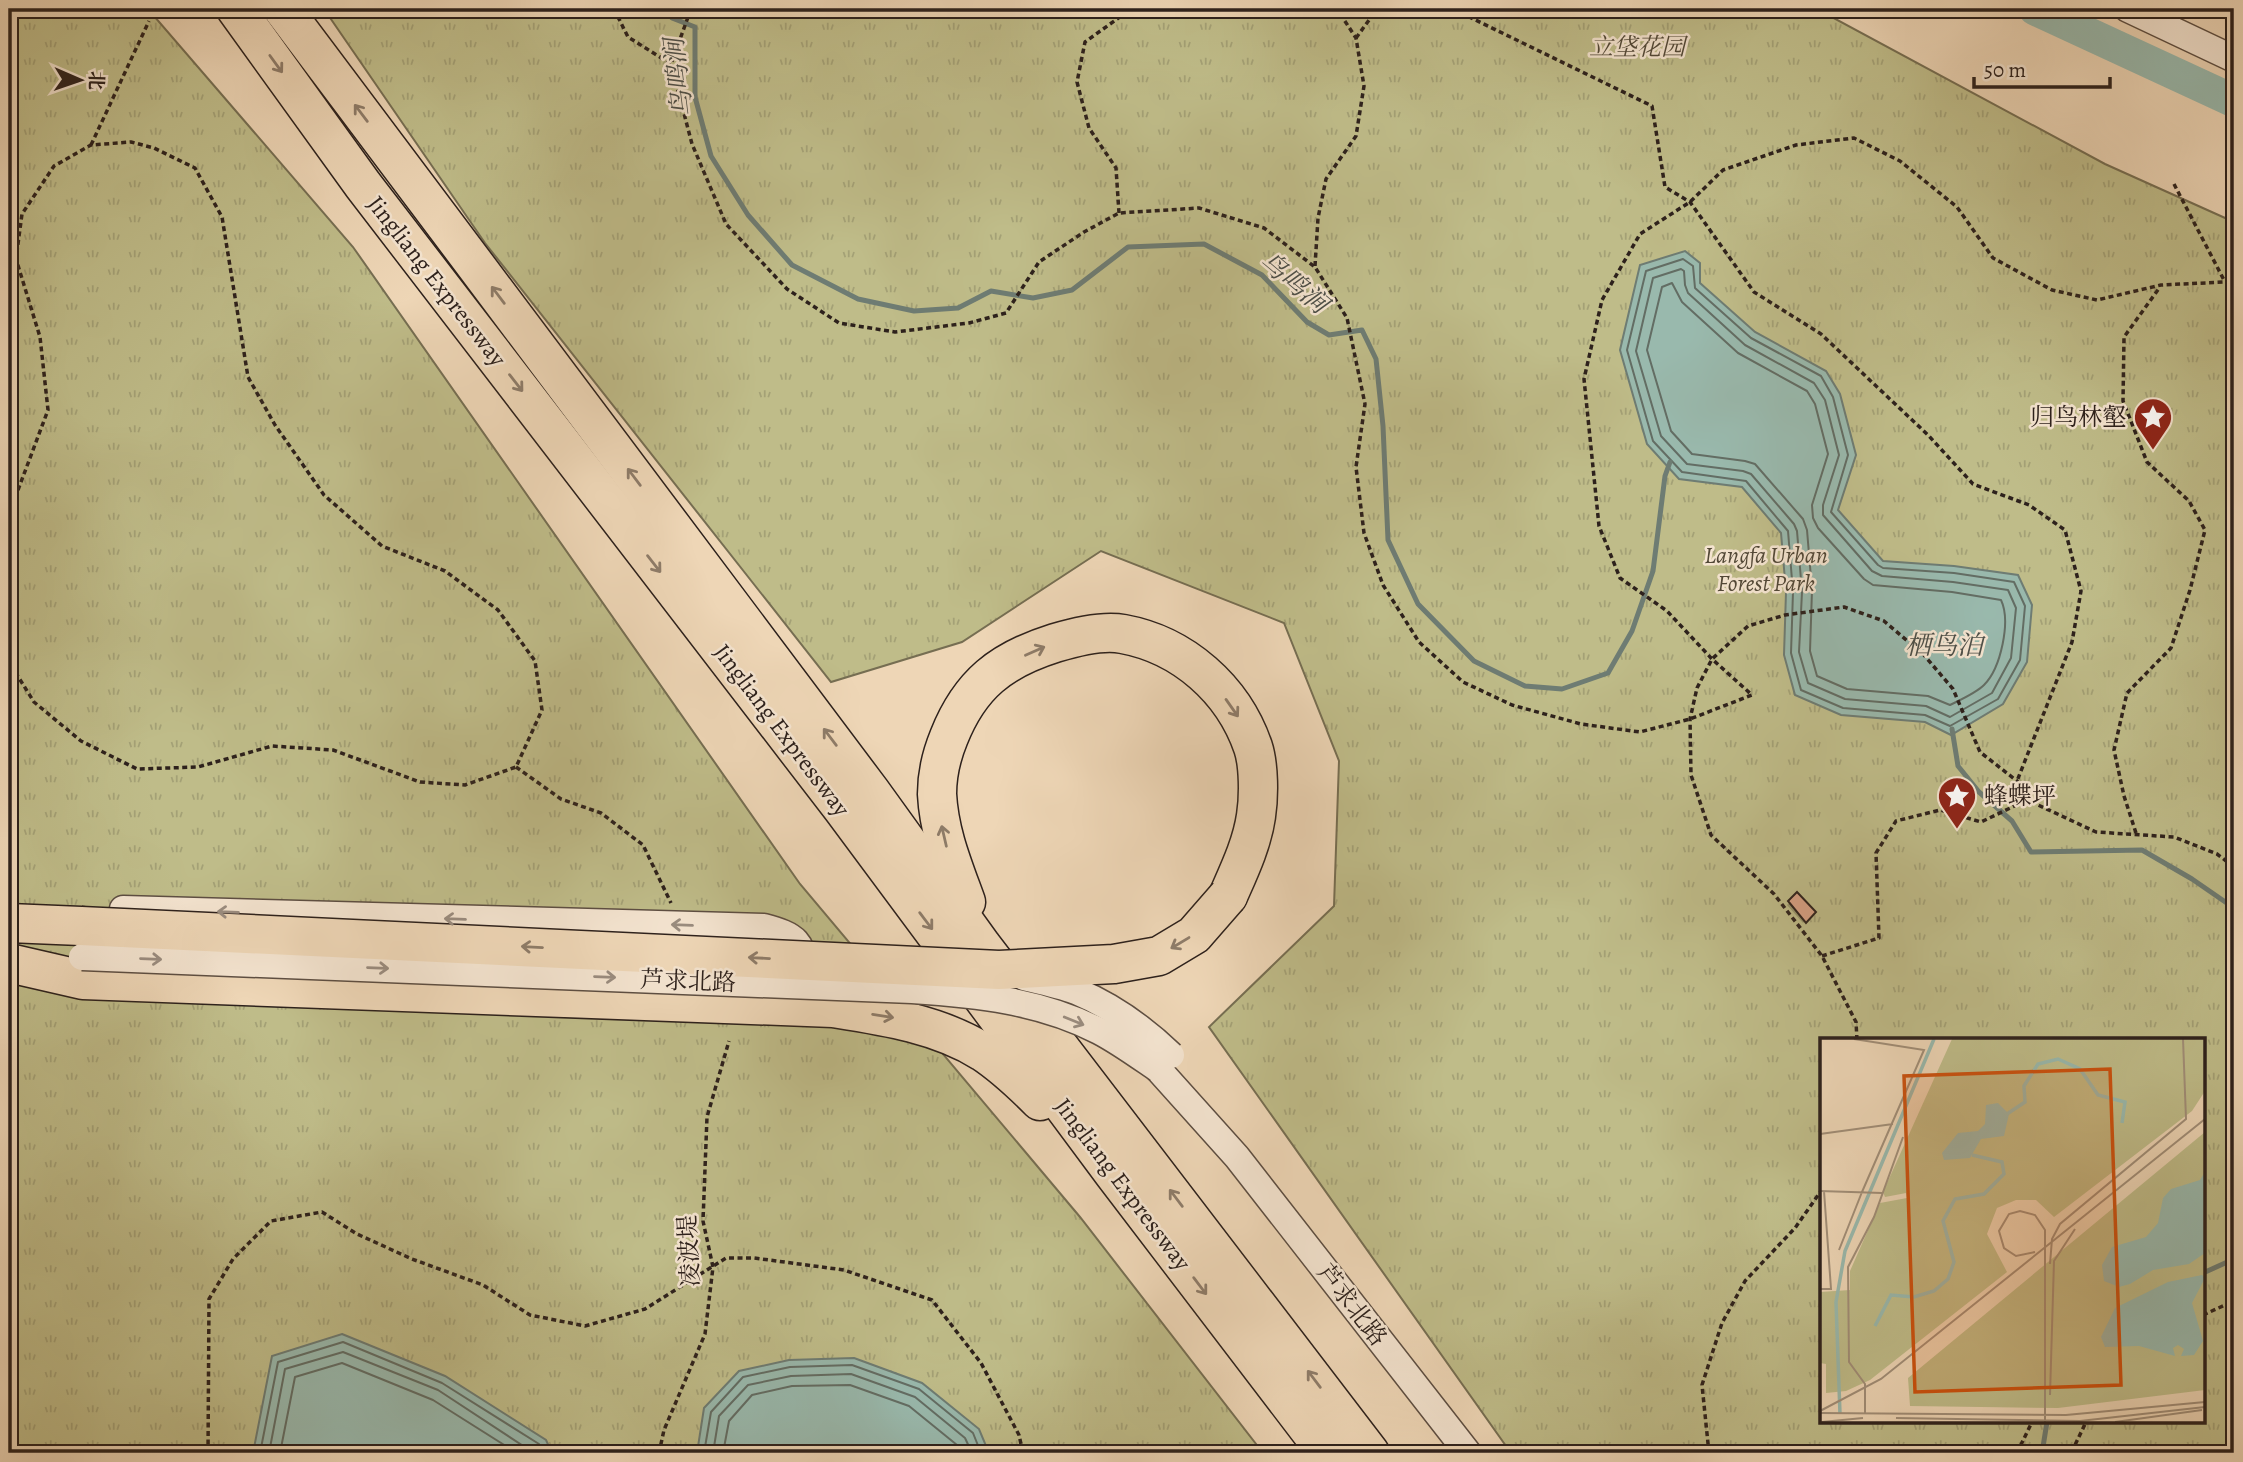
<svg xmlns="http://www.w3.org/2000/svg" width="2243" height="1462" font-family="Alegreya,'Noto Serif SC',serif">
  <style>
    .grass { fill: url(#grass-tufts); stroke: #766e52; stroke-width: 2; fill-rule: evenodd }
    .water { fill: #99b9ad; stroke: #6e7c73; stroke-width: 2 }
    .shadow { fill: #0003 }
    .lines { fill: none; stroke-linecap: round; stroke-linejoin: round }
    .shore { stroke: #636d64; stroke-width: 2 }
    .stream { stroke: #6e7c73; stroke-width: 5 }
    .river { stroke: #99b9ad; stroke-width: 33 }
    .building { fill: #d9a286; stroke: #2d211c; stroke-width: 2 }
    .minor-casing { stroke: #5d4e42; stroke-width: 29 }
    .highway-casing { stroke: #2d211c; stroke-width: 41 }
    .path { stroke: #2d211c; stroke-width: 3.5; stroke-dasharray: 5 3.5; stroke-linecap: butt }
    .minor { stroke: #f4e4d0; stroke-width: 26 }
    .highway { stroke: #eed6b6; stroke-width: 38 }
    .minor-bridge-casing { stroke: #5d4e42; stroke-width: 29; stroke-linecap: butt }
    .highway-bridge-casing { stroke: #2d211c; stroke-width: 41; stroke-linecap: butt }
    .minor-bridge { stroke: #f4e4d0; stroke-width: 26 }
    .highway-bridge { stroke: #eed6b6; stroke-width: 38 }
    .oneway { stroke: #8e7c69 }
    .oneway2 { stroke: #9a8c7f }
    .labels { text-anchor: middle; stroke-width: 5; stroke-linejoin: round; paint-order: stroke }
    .park-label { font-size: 24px; font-style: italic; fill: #524837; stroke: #f4e4d0 }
    .street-label { font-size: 24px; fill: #2d211c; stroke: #f4e4d0 }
    .poi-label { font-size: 24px; fill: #2d211c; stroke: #f4e4d0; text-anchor: end }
    .water-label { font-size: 26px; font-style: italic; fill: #4d4f48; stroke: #f4e4d0 }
    .inset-river { fill: none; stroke: #99b9ad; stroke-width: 3.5 }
    .inset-road { fill: none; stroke: #a18e78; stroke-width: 2 }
    .view { fill: #cc510e; fill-opacity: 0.15; stroke: #cc510e; stroke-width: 3.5 }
    .inset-edge { fill: none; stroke: #2d211c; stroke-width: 3.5 }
  </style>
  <defs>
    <pattern id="grass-tufts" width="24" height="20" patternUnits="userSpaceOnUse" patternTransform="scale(1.75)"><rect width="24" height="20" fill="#bfbc89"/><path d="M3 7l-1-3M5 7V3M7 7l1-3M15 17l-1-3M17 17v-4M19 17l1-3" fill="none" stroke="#a4a176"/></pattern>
  </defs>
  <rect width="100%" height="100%" fill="#eed6b6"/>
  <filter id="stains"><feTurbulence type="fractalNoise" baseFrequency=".00286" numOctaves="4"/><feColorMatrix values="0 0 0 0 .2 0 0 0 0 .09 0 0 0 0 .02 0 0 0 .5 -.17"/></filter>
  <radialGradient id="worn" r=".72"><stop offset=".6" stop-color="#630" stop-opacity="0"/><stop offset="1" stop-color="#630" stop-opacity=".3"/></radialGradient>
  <g class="grass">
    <polygon points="9,9 148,9 353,247 800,884 1080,1217 1263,1453 9,1453"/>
    <path d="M 324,9 L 1817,9 L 2105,164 L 2234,222 L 2234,1453 L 1511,1453 L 1209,1027 L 1334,906 L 1339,761 L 1284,623 L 1101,551 L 962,642 L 831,682 L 485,243 ZM 1821,1040 L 2203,1040 L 2203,1422 L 1821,1422 Z"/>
  </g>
  <g class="water">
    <polygon points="1685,251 1700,263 1700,283 1755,332 1826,371 1840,394 1856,455 1838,510 1883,561 1954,566 2018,575 2032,605 2027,662 2003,704 1951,735 1925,722 1841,715 1795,695 1784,655 1786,592 1781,533 1742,487 1679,479 1647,444 1620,350 1640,265"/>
    <polygon points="342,1334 445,1376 546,1440 552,1453 253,1453 272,1356"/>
    <polygon points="854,1358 922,1383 979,1429 989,1453 697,1453 704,1408 739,1371 789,1360"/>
  </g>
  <polygon class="shadow" points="1797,895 1814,912 1803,923 1787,905"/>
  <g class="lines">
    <g class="shore">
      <polygon points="1683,259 1693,266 1695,288 1751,338 1821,376 1833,397 1848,455 1831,512 1878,565 1883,568 1954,573 2014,582 2025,606 2020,660 1998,699 1950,726 1925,715 1843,708 1801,690 1791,653 1793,592 1788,531 1746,481 1682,472 1653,441 1627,350 1646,271"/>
      <polygon points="1681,269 1684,271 1685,285 1688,293 1745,345 1814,383 1825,400 1839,455 1823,505 1823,515 1872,571 1882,576 1953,582 2008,590 2016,608 2011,658 1992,693 1950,717 1926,706 1845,699 1808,683 1799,652 1802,592 1797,531 1794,524 1751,474 1743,471 1687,464 1661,436 1636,351 1653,278"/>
      <path d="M 1672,283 L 1682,302 L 1738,353 L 1807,391 L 1815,404 L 1828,454 L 1812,505 L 1813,518 L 1818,528 L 1864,579 L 1873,585 L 1952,592 L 2001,600 C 2011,621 2001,668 1984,685 C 1976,693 1960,700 1950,705 L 1928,696 L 1847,689 L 1817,676 L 1810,651 L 1812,590 L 1807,530 L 1803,519 L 1755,464 L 1745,461 L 1692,454 L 1671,431 L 1647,350 L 1662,287 Z"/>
      <polyline points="260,1453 278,1362 343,1342 442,1383 539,1444 544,1453"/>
      <polyline points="269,1453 285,1369 343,1352 438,1390 534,1453"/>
      <polyline points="280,1453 295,1377 342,1363 433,1400 517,1453"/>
      <polyline points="704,1453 711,1412 743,1377 790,1367 852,1365 919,1389 973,1433 981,1453"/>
      <polyline points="713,1453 719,1416 748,1385 791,1376 851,1374 915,1397 965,1438 972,1453"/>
      <polyline points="723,1453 729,1421 752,1395 792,1386 850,1385 909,1406 957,1445 960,1453"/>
    </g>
    <g class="stream">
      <polyline points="671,9 672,18 695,27 695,97 711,156 748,215 792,265 858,299 914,311 958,308 991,291 1033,298 1072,290 1128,247 1204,244 1262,275 1307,322 1329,335 1362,330 1376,359 1383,426 1388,540 1418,604 1474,661 1525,686 1562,689 1608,673 1632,631 1653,571 1665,476 1670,462"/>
      <polyline points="1952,729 1958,766 1979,792 2012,821 2031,852 2142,850 2192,879 2234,908"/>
      <polyline points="2203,1273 2234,1259"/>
      <polyline points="2042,1453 2047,1422"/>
    </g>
    <polyline class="river" points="2035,9 2234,101"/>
  </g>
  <polygon class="building" points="1797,892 1816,912 1806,923 1788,901"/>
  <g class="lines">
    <g class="minor-casing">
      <g id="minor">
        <polyline points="2128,9 2234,59"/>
        <path d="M 123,909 L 764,927 C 794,935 807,942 801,975"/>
        <polyline points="1158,1069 1237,1157 1468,1453"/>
      </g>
    </g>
    <g class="highway-casing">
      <g id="highway">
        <polyline points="236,9 363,185 842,808 1114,1174 1327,1453"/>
        <polyline points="283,9 871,792 982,946 1370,1453"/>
        <path d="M 966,902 C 953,866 939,833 937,794 C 937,776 942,754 949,737 C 970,684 1001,660 1055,643 C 1075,637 1103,630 1123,634 C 1183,645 1233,689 1253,747 C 1259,765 1259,797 1256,816 C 1252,844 1239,871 1228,896"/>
        <polyline points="9,923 81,926"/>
        <path d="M 9,963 L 83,980 L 833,1008 C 884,1016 938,1024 983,1052 C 1004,1066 1022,1083 1040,1101"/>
      </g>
    </g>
    <g class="path">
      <polyline points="614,9 628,37 671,64"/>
      <polyline points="691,9 671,64 692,144 726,224 787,289 839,323 895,332 969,323 1006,313 1039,262 1084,232 1119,213 1199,208 1264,228 1315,267 1347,318 1365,404 1356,467 1364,533 1383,585 1419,642 1463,682 1512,705 1581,724 1640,732 1690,719 1752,695 1712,659 1667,611 1620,578 1599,526 1584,379 1602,300 1640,234 1690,202 1723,170 1796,145 1854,138 1900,161 1957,207 1993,258 2052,290 2097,300 2161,285 2225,282 2234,283"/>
      <polyline points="1453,9 1652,106 1665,187 1690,202 1754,292 1821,334 1928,435 1973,484 2029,505 2065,530 2081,591 2072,642 2017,781"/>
      <polyline points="1356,38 1377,9"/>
      <polyline points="91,145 149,21"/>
      <polyline points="2174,184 2225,282"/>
      <polyline points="1119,213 1116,168 1089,128 1077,82 1085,42 1131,9"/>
      <polyline points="1315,266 1318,218 1326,179 1356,136 1364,86 1356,38 1337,9"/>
      <polyline points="9,514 48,410 40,337 16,259 22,214 54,166 91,145 131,142 154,148 195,168 222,217 248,377 275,425 324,495 382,546 445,571 498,610 535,661 542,710 516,767 465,785 420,782 333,750 272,746 198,767 137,769 81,741 34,702 9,662"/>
      <polyline points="516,767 561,799 601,813 643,845 671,903"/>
      <polyline points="2136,833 2124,796 2114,750 2127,693 2171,648 2190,590 2205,530 2189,501 2147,462 2123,401 2124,337 2160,287"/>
      <polyline points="1822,956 1879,938 1876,853 1896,821 1940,810 1981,822 2031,798"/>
      <polyline points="1857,1040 1856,1022 1822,956 1774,894 1711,835 1691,775 1690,719 1697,688 1712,659 1748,626 1785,615 1844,607 1884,621 1924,655 1953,689 1980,752 2017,781 2036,804 2096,832 2174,837 2217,854 2234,867"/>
      <polyline points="2203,1315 2234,1301"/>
      <polyline points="208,1453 209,1299 233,1259 271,1221 322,1212 357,1234 412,1259 483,1285 530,1315 585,1326 645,1309 726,1258 754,1258 844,1270 932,1300 981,1363 1019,1435 1023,1453"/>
      <polyline points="659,1453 664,1430 705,1334 713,1267 703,1221 707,1117 729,1041"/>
      <polyline points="1709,1453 1702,1385 1722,1323 1745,1281 1795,1228 1821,1191"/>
      <polyline points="2017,1453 2032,1422"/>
      <polyline points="2075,1453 2075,1445 2086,1422"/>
    </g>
    <use href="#minor" class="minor"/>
    <use href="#highway" class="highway"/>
    <g class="minor-bridge-casing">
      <g id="minor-bridge">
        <path d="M 82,957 L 912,990 C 976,994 1041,1001 1099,1031 C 1120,1042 1139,1056 1158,1069"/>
        <path d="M 1024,977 C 1041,981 1060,985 1076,991 C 1112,1006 1144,1029 1171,1055"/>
      </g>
    </g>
    <g class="highway-bridge-casing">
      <polyline id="highway-bridge" points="81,926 999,970 1114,964 1159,956 1194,935 1228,896"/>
    </g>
    <use href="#minor-bridge" class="minor-bridge"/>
    <use href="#highway-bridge" class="highway-bridge"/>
  </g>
  <defs><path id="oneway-shaft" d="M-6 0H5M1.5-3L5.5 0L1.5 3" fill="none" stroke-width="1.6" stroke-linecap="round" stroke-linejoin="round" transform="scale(1.75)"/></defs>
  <g class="oneway">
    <use href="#oneway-shaft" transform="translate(276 64) rotate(54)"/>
    <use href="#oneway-shaft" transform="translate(361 113) rotate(-127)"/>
    <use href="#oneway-shaft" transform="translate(498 295) rotate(-127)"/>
    <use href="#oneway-shaft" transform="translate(516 383) rotate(52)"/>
    <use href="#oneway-shaft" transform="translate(634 477) rotate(-127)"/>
    <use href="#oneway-shaft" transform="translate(654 564) rotate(52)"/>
    <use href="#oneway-shaft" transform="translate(1035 651) rotate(-24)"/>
    <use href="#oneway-shaft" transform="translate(1232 708) rotate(55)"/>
    <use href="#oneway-shaft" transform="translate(830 737) rotate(-127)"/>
    <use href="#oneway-shaft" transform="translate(944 836) rotate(-103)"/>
    <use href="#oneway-shaft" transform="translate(926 921) rotate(53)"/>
    <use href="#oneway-shaft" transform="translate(1180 943) rotate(149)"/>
    <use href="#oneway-shaft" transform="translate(532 947) rotate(-177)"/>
    <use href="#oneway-shaft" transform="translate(759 958) rotate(-177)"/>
    <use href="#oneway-shaft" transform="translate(883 1016) rotate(9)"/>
    <use href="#oneway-shaft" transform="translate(1176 1198) rotate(-127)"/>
    <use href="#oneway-shaft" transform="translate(1200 1286) rotate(53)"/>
    <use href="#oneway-shaft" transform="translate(1314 1379) rotate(-127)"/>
  </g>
  <g class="oneway2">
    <use href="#oneway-shaft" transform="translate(228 912) rotate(-178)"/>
    <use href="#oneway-shaft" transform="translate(455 919) rotate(-178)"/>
    <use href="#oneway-shaft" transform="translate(682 925) rotate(-178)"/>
    <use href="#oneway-shaft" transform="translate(151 959) rotate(2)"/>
    <use href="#oneway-shaft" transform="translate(378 968) rotate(2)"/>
    <use href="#oneway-shaft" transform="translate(605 977) rotate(2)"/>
    <use href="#oneway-shaft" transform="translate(1074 1021) rotate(22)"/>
  </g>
  <defs>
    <g id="sight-pin" transform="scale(2.0125)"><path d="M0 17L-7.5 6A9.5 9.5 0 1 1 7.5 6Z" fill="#8f2418" stroke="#f4e4d0"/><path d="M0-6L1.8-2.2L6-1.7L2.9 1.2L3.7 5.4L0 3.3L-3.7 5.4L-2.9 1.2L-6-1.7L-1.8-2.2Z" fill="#fff"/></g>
  </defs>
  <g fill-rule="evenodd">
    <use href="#sight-pin" x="2153" y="417"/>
    <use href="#sight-pin" x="1957" y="796"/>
  </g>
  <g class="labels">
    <g class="park-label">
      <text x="1637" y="55">立垡花园</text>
      <text x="1766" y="563">Langfa Urban<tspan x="1766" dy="28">Forest Park</tspan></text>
    </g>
    <g class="street-label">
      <text transform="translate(437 281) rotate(52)" y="8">Jingliang Expressway</text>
      <text transform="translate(782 730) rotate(53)" y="8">Jingliang Expressway</text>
      <text transform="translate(688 981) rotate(2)" y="8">芦求北路</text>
      <text transform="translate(1123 1184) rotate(53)" y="8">Jingliang Expressway</text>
      <text transform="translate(689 1251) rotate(-93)" y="8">凌波堤</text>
      <text transform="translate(1352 1305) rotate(52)" y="8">芦求北路</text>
    </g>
    <g class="poi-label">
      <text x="2126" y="425">归鸟林壑</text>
      <text x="1984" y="804" text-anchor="start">蜂蝶坪</text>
    </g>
    <g class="water-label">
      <text transform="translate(678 78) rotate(-97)" y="9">鸟鸣涧</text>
      <text transform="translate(1294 282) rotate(40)" y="9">鸟鸣涧</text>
      <text x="1944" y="654">栖鸟泊</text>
    </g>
  </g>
  <g transform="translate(1820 1038)">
    <rect width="385" height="385" fill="#eed6b6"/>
    <path d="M 132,1 L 385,1 L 385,53 L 372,73 L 234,179 L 216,162 L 196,162 L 177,170 L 167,196 L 187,234 L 50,342 L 26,353 L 6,355 L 6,326 L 0,325 L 0,254 L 30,252 L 30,233 L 60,165 L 87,160 L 86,155 L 65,159 L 63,154 ZM 385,94 L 385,352 L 238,370 L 90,368 L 88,340 Z" fill="#bfbc89"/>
    <path d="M 178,65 L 189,76 L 184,98 L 161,101 L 150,120 L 124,122 L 122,115 L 138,95 L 158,93 L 165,86 L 166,67 ZM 385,134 L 385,215 L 369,226 L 333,232 L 310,246 L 299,249 L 284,243 L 282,227 L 292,209 L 326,199 L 338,185 L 343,160 L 351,151 L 380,142 ZM 382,237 L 385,240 L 372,265 L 383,303 L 374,317 L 361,318 L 364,311 L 358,307 L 353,310 L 355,318 L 319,308 L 285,309 L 281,299 L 295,270 L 348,244 Z" fill="#99b9ad"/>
    <path class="inset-river" d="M 187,76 L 205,64 L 204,48 L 218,26 L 238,21 L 260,31 L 278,57 L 305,64 L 302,85M 55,288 L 71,257 L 94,259 L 114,253 L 128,241 L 134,224 L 123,183 L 135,161 L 164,156 L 184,136 L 182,124 L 152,117M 20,376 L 16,264 L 25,213 L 114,1"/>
    <path class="inset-road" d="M 34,1 L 104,12 L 42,154M 0,96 L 73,86M 0,153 L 62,155M 19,212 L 42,154M 215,214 L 196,218 L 184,210 L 179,193 L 189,176 L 200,173 L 215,177 L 225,192 L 225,384M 230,226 L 232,201 L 240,186 L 366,81 L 363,1M 0,251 L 11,251 L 4,153M 230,357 L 234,223 L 255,191M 0,373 L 61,341 L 385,81M 0,375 L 246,377 L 385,364M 45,375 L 45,346 L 29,324 L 28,229 L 54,179 L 83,99M 76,380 L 260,383 L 385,369M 2,384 L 43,380M 295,384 L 382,372"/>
    <path class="view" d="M 290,31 L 301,347 L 95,354 L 84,38 Z"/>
    <rect width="385" height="385" class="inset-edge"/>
  </g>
  <rect width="2243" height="1462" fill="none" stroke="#eed6b6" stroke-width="35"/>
  <rect x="10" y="10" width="2222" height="1441" fill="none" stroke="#2d211c" stroke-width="3.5"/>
  <rect x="18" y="18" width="2208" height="1427" fill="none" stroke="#2d211c" stroke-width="2"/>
  <g transform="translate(80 80) rotate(92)" stroke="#f4e4d0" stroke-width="5" paint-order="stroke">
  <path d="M0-5L12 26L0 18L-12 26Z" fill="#2d211c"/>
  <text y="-10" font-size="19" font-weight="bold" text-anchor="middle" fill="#2d211c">北</text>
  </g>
  <path d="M1974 77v10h136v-10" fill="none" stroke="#2d211c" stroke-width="3.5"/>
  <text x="1984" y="77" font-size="21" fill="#2d211c" stroke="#f4e4d0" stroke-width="5" paint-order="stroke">50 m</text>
  <rect width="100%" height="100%" filter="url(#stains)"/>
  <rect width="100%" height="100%" fill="url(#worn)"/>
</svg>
